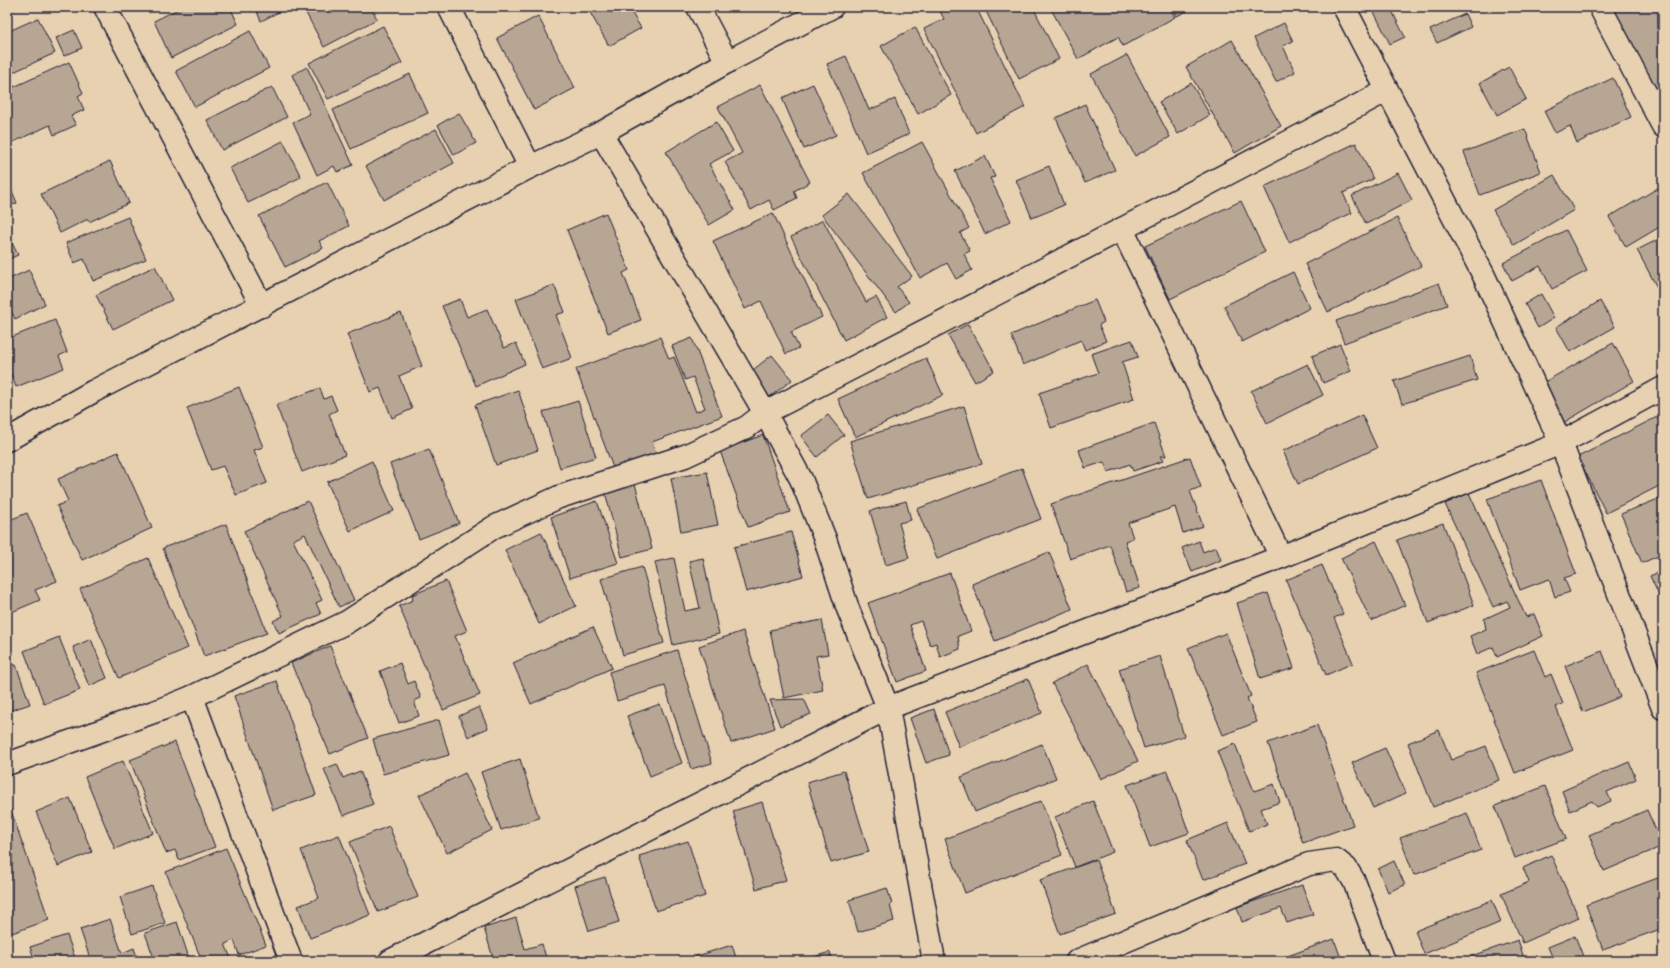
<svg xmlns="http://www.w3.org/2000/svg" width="1670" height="968" font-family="'Architects Daughter',sans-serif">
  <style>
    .building { fill: #b7a693; stroke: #22223b }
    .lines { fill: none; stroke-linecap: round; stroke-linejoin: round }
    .street-casing { stroke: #22223b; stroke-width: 25 }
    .street { stroke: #e8d1b1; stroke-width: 22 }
  </style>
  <rect width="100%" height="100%" fill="#e8d1b1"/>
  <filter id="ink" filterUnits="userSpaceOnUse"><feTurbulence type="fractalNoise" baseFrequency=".025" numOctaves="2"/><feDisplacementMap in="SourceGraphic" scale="8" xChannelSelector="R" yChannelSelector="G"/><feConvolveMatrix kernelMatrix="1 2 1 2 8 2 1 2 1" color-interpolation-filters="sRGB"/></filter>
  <g filter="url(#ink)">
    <g class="building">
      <polygon points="7,7 18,7 7,13"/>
      <polygon points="182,7 230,7 238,24 171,58 154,21"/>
      <polygon points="255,7 279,7 281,11 261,21"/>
      <polygon points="317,7 371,7 377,19 324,47 306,13"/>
      <polygon points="587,7 628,7 641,28 609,46"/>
      <polygon points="938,7 976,7 1025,107 976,133 924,29 944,19"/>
      <polygon points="984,7 1033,7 1059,59 1019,79"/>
      <polygon points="1050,7 1169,7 1175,17 1123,46 1118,37 1078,59"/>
      <polygon points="1173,7 1195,7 1177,16"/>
      <polygon points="1378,7 1390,7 1405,37 1390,44 1373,10"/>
      <polygon points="1611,7 1663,7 1663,102"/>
      <polygon points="1465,14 1471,27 1437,43 1430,30"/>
      <polygon points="538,16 575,88 534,110 497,38"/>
      <polygon points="38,18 55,53 7,75 7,32"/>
      <polygon points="1284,23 1293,41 1283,46 1295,72 1276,82 1254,38"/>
      <polygon points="383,26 402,63 328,99 309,63"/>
      <polygon points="915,27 951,95 918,114 881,46"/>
      <polygon points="74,30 82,48 64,56 56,38"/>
      <polygon points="250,31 269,68 195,107 176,71"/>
      <polygon points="1232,40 1281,126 1235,153 1186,67"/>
      <polygon points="1127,55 1170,137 1135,156 1091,74"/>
      <polygon points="846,56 869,110 895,99 909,134 866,153 827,64"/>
      <polygon points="69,62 83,93 78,96 84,110 71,116 76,125 54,135 50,125 7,145 7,90"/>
      <polygon points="307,67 353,165 337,172 334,166 317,175 293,122 310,114 292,75"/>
      <polygon points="1509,67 1526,99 1497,115 1480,83"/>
      <polygon points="410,74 428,113 351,149 333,110"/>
      <polygon points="1613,78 1631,117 1577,143 1570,126 1555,133 1544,111"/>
      <polygon points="1191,83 1210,115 1178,134 1159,102"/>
      <polygon points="813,84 836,135 804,149 782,98"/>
      <polygon points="760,85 810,182 794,191 797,198 774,210 769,200 751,210 725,162 742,153 718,107"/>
      <polygon points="272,87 287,117 222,150 207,120"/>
      <polygon points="1085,104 1115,170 1085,183 1056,118"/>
      <polygon points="459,113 476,143 454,155 438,125"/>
      <polygon points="716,122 733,151 709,164 735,210 709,225 666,152"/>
      <polygon points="436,129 454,163 384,200 366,166"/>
      <polygon points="1525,129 1541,172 1480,195 1464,152"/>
      <polygon points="283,141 301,177 248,203 230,168"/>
      <polygon points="922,142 969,228 960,233 970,251 964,254 972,270 956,279 947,263 920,278 863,173"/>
      <polygon points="1356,143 1373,179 1343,193 1352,213 1289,242 1264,187"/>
      <polygon points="985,156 995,177 990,178 1011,221 985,234 955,171"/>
      <polygon points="110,161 129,203 89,222 88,219 60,233 41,194"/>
      <polygon points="1049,166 1064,205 1032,218 1016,180"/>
      <polygon points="1398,173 1412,200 1366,224 1352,196"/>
      <polygon points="1554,175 1574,210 1514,245 1493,210"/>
      <polygon points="7,179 17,203 7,207"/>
      <polygon points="327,182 349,226 319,241 323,248 285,267 259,216"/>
      <polygon points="1663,185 1663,225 1626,247 1609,217"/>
      <polygon points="849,194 912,276 897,287 909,302 896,312 822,215"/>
      <polygon points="1241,201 1265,252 1170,299 1145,246"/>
      <polygon points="606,213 629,270 623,273 641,320 608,333 567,230"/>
      <polygon points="773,213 822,317 791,332 799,348 786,354 761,301 745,309 713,241"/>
      <polygon points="128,217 146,259 93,281 84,259 74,263 66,243"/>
      <polygon points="1397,218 1421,266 1328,312 1305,264"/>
      <polygon points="823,220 866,302 876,297 887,317 844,340 791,237"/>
      <polygon points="1566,230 1587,271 1552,289 1540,266 1512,281 1503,263"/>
      <polygon points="7,233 18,255 7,260"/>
      <polygon points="1663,237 1663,289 1659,291 1637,250"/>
      <polygon points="155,266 172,300 113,329 96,295"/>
      <polygon points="29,270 45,304 15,319 7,302 7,280"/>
      <polygon points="1293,272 1310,308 1242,342 1224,306"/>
      <polygon points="1439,283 1447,305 1344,343 1336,321"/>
      <polygon points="554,285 565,312 556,315 572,358 542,369 516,299"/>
      <polygon points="1541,294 1554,318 1538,328 1525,304"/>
      <polygon points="460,299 467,317 487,309 504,348 516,343 525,364 476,386 442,306"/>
      <polygon points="1095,300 1104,322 1099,325 1106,341 1085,350 1081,340 1023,365 1011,335"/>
      <polygon points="1600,301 1615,327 1570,352 1556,327"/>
      <polygon points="401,313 422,366 399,376 412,409 392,418 380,388 370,392 347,334"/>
      <polygon points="55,320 67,352 59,356 64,368 16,387 11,374 7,376 7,339"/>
      <polygon points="968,324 994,371 975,382 948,335"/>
      <polygon points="660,337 669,359 674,357 696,412 705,408 693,377 685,380 672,346 692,338 722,416 652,442 658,457 615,473 576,369"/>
      <polygon points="1132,340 1138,357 1122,362 1134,399 1051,428 1039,393 1098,373 1091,354"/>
      <polygon points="1613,343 1634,381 1563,423 1541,384"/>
      <polygon points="1340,344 1351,371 1323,383 1312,356"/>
      <polygon points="772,355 792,380 763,402 744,377"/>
      <polygon points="1470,356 1477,380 1402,404 1394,381"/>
      <polygon points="926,358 943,395 855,437 838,399"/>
      <polygon points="1308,364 1323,395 1267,423 1251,391"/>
      <polygon points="239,387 263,447 254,450 267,483 236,495 223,466 211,470 187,408"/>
      <polygon points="320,388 324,399 331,396 337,410 329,414 345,455 302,472 276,405"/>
      <polygon points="518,390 538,450 496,465 475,405"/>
      <polygon points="578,401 596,457 560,468 543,412"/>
      <polygon points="964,406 982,464 868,499 850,441"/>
      <polygon points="1663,414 1663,484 1606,513 1578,457"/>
      <polygon points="828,415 844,435 817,457 801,436"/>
      <polygon points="1362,415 1377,448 1298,484 1283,451"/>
      <polygon points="1154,423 1166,456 1160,456 1163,461 1133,471 1130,464 1108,472 1104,462 1085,468 1079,450"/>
      <polygon points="763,435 790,512 748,527 720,451"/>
      <polygon points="429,449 459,523 419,539 390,464"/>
      <polygon points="118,452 152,528 82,560 57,506 68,501 58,479"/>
      <polygon points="1190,457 1201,487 1190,491 1203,526 1183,533 1175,507 1128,523 1133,538 1125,541 1140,588 1126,592 1110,545 1070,559 1051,504"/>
      <polygon points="372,461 394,511 350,531 327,482"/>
      <polygon points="1022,468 1041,519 937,559 917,509"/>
      <polygon points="707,472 718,525 681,532 671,478"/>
      <polygon points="634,480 652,549 622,557 604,488"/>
      <polygon points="1541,480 1576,574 1564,578 1570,592 1555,597 1549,579 1520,590 1487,499"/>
      <polygon points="1469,493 1526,617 1534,614 1543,636 1497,657 1493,647 1477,654 1470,636 1486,629 1484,619 1510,607 1507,601 1493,607 1445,504"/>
      <polygon points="1663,497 1663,554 1642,563 1621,514"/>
      <polygon points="308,501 354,600 339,607 305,534 293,540 322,600 316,603 321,614 279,633 273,621 283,616 244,531"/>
      <polygon points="597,501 618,563 570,578 551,517"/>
      <polygon points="906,501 911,520 899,523 909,558 886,565 870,511"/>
      <polygon points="27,513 57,581 35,590 40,600 7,614 7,521"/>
      <polygon points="1443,523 1474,605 1428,623 1397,540"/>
      <polygon points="226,524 267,633 204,656 163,548"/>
      <polygon points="541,532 576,606 539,624 505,550"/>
      <polygon points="791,532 803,576 746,592 734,547"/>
      <polygon points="1199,541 1203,552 1216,547 1221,560 1192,572 1182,548"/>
      <polygon points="1376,541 1405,605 1371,621 1341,558"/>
      <polygon points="1049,552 1072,609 995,641 972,584"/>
      <polygon points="148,558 188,648 119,678 80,589"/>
      <polygon points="674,558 685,611 700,608 689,561 703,558 719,634 673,645 655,562"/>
      <polygon points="1322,565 1343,614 1334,618 1353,663 1326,675 1286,580"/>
      <polygon points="642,567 664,643 623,655 601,579"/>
      <polygon points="1663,570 1663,604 1650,576"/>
      <polygon points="950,573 971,631 958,636 960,649 940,657 936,643 930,645 921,621 910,625 926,671 897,682 868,603"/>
      <polygon points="446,581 467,631 455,636 480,695 443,710 399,606 413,600 412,595"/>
      <polygon points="1268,593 1294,668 1260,679 1237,603"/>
      <polygon points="822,620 828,654 816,656 823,690 784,698 770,630"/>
      <polygon points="593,627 612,668 531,704 513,663"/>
      <polygon points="743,631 775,728 731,743 699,646"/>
      <polygon points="1226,633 1251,696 1247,698 1257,722 1223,735 1188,648"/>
      <polygon points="59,637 80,690 44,704 24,651"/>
      <polygon points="91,639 107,678 89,686 73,647"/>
      <polygon points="330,646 368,738 330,754 291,663"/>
      <polygon points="677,650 712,763 691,769 665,686 617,701 609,672"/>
      <polygon points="1534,650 1545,677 1551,674 1563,704 1556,707 1573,750 1515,773 1476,673"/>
      <polygon points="1602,651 1620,697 1583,712 1565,666"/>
      <polygon points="1160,656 1184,736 1144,748 1119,669"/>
      <polygon points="400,663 408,684 414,681 421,698 414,701 419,716 399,723 380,671"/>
      <polygon points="1088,664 1138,761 1101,779 1052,683"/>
      <polygon points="7,665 16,665 30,704 9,711 7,706"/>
      <polygon points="1028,679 1042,713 959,747 945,712"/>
      <polygon points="277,681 316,795 273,810 234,696"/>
      <polygon points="804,699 811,714 780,726 770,700"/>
      <polygon points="660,704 682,763 650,776 627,716"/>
      <polygon points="479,707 488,728 468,737 459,716"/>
      <polygon points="934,709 949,755 926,763 910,718"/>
      <polygon points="439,720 449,755 383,774 373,739"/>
      <polygon points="1317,725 1353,825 1303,843 1268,743"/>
      <polygon points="1439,730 1451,760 1486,746 1499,780 1433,807 1408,743"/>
      <polygon points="175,742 215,847 179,860 175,850 166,853 130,760"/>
      <polygon points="1042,744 1056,778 975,812 961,777"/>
      <polygon points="1235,744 1254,791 1274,784 1280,802 1261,809 1267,824 1249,831 1217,751"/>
      <polygon points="1385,748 1406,793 1373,808 1352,763"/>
      <polygon points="520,759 539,818 501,830 481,772"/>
      <polygon points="123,761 153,833 115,849 85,777"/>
      <polygon points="1629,762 1636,779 1607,792 1611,801 1597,807 1592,801 1570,811 1562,791"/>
      <polygon points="337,764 343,778 360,771 373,804 343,816 324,769"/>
      <polygon points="844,771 869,852 831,863 807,782"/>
      <polygon points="1167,771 1189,833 1150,847 1127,785"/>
      <polygon points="465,773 492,830 447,853 419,795"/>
      <polygon points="1545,786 1566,839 1515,858 1495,806"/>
      <polygon points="70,798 92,852 58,866 36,812"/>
      <polygon points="7,799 49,920 12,933 7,920"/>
      <polygon points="1041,801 1062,855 965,893 945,839"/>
      <polygon points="1093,801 1113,852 1075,867 1055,817"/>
      <polygon points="762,802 786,880 756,889 733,811"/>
      <polygon points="1647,810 1663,846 1604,871 1589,835"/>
      <polygon points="1467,813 1481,850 1414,875 1400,838"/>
      <polygon points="1228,823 1245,864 1203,880 1187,840"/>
      <polygon points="389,826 418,897 378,912 350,842"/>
      <polygon points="339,835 370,915 310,938 298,906 319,898 301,850"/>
      <polygon points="688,841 705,896 656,911 639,856"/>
      <polygon points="226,848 266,945 239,955 234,940 225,944 232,961 202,961 166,872"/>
      <polygon points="1551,855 1579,918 1523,943 1501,894 1529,882 1523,868"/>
      <polygon points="1096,860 1116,914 1060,934 1040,880"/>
      <polygon points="1394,861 1405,885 1388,892 1378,869"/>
      <polygon points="1663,876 1663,928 1603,950 1586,905"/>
      <polygon points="605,877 619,922 589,931 575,886"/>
      <polygon points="1302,885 1313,914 1287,923 1281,908 1242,922 1237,907"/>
      <polygon points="152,886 165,923 132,934 120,897"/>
      <polygon points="887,888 892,904 890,905 894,921 858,932 849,900"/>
      <polygon points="1492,900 1501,922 1424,954 1415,931"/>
      <polygon points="516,918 525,949 542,944 547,961 494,961 484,928"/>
      <polygon points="110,919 122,953 134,948 138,961 91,961 80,929"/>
      <polygon points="177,922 190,961 155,961 145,933"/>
      <polygon points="67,935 76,961 35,961 30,947"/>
      <polygon points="1575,936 1585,961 1554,961 1548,947"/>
      <polygon points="1334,939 1342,961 1274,961"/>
      <polygon points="1518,940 1525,961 1458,961"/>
      <polygon points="732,945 737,961 681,961"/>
      <polygon points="830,952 833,961 800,961"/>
    </g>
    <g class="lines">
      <g class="street-casing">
        <g id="street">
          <polyline points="105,7 262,306"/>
          <polyline points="449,7 530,167"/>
          <polyline points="698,7 727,62"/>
          <polyline points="1344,7 1484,276 1561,443 1663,708"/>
          <polyline points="1600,7 1663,126"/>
          <polyline points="601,133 765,413 801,479 825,539 848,609 888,708 934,961"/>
          <polyline points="1122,229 1281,557"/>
          <polyline points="7,440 94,391 530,167 601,133 727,62 832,7"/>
          <polyline points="192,697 291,961"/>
          <polyline points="7,764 162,709 192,697 347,622 494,527 559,497 685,456 747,427 765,413 1122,229 1386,91"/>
          <polyline points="390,961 888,708 1281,557 1561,443 1663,388"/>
          <polyline points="1077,961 1309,864 1336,860 1346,868 1354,881 1384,961"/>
        </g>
      </g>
      <use href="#street" class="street"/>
    </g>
  </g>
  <rect width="1670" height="968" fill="none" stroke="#e8d1b1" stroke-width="24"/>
  <rect x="12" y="12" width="1646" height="944" fill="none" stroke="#22223b" stroke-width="1.5" filter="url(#ink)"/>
</svg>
